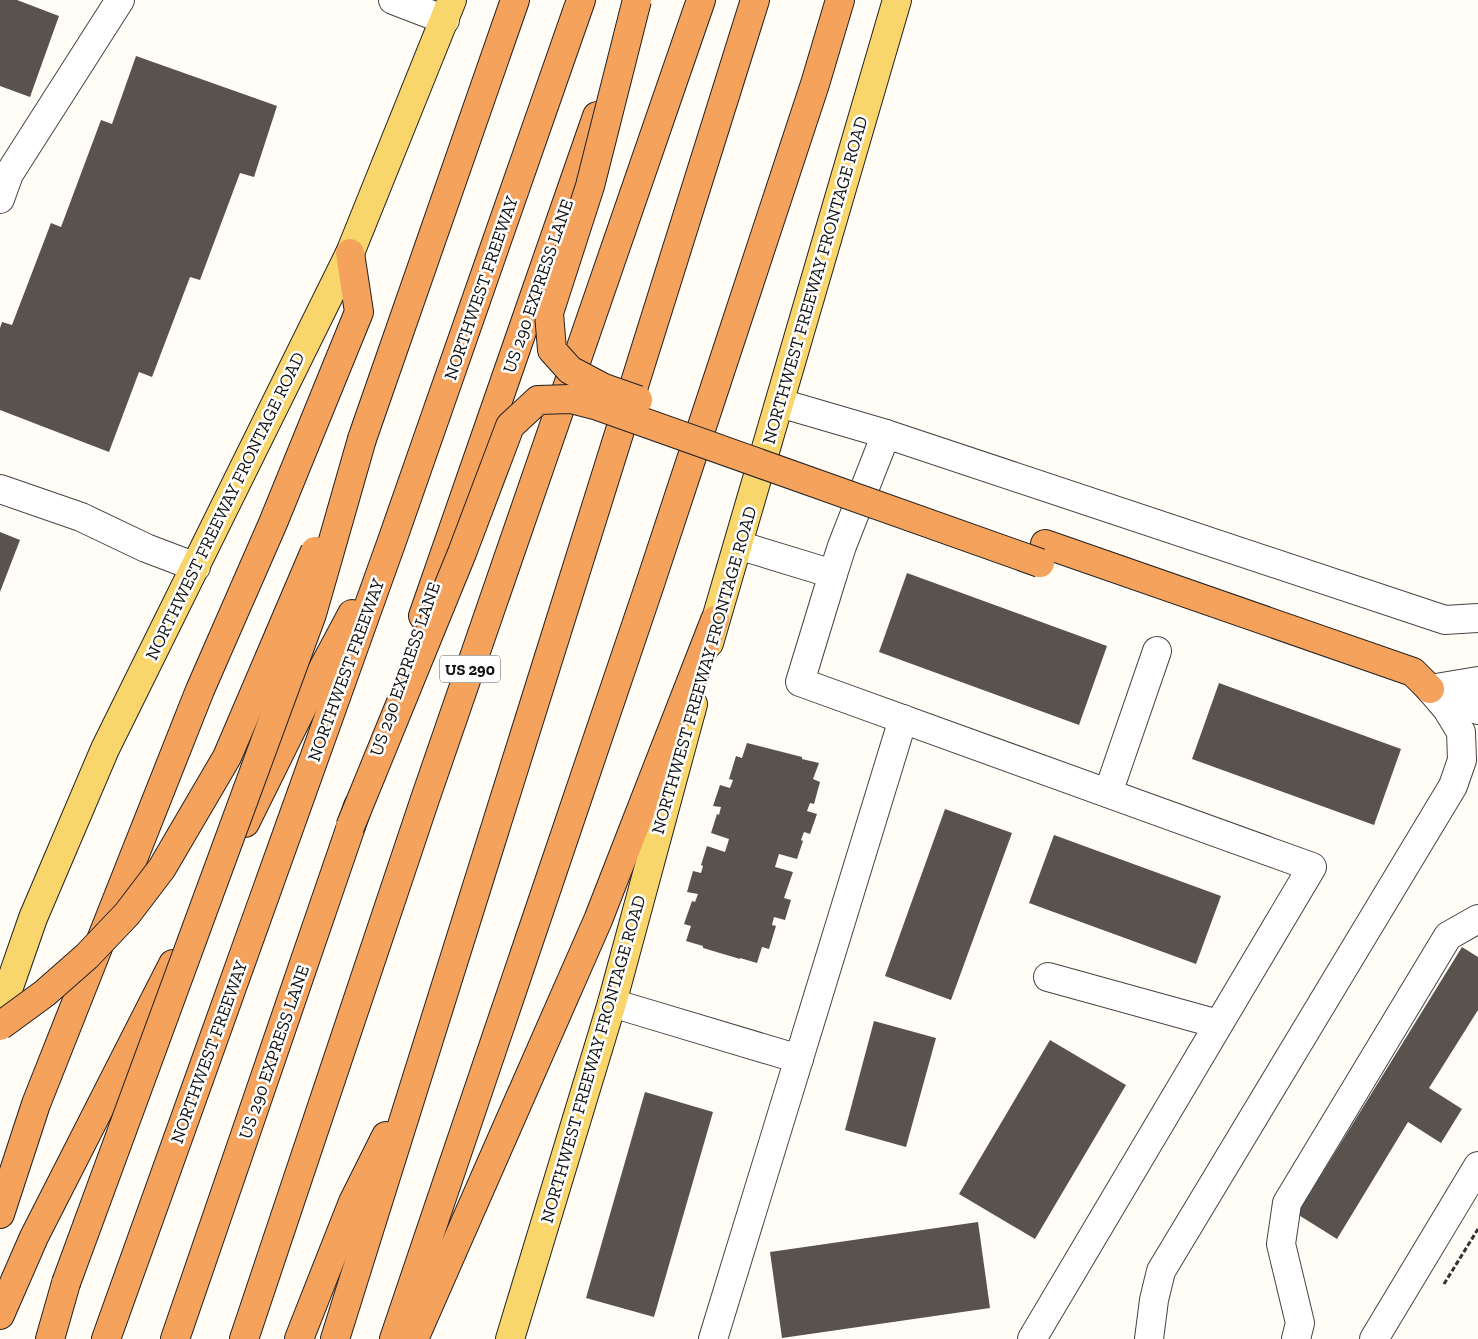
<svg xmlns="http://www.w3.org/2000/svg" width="1478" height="1339" font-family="'Zilla Slab',serif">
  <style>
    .building { fill: #5a524d }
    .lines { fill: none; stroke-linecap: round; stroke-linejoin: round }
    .minor-casing { stroke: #444; stroke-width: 30 }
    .major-casing { stroke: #222; stroke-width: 30 }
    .highway-casing { stroke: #222; stroke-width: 30 }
    .path { stroke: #333; stroke-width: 3; stroke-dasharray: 5 2.5; stroke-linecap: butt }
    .minor { stroke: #fff; stroke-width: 28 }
    .major { stroke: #f9d66b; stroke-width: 28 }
    .highway { stroke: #f5a25d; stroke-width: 28 }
    .highway-bridge-casing { stroke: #222; stroke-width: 30; stroke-linecap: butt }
    .highway-bridge { stroke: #f5a25d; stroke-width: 28 }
    .labels { text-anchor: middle; stroke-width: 5; stroke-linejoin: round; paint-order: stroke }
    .shield { fill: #fff; stroke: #585858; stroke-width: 1 }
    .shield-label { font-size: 16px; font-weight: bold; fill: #111 }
    .street-label { font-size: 18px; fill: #111; stroke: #fff }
  </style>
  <rect width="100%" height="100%" fill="#fffdf5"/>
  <g class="building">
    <polygon points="0,0 17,0 59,16 30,97 0,86"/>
    <polygon points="136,56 277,106 254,177 240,173 200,280 190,277 152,377 139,372 109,452 0,410 0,328 2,322 12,325 51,223 61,227 101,120 112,124"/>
    <polygon points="0,532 20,540 0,592"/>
    <polygon points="907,573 1107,646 1079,725 879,652"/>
    <polygon points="1219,683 1401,749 1374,825 1192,759"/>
    <polygon points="747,743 802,757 802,759 819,763 813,779 820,782 814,804 810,803 807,811 817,814 810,834 804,832 801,840 803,841 797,859 779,854 775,867 793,872 784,898 791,900 785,920 774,917 772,925 776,926 769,949 762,947 757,963 740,958 740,959 703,948 703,946 686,941 691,926 684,924 692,901 695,902 698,894 687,892 693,871 701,873 703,866 701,865 707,846 725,852 729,839 711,833 717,814 719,815 721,807 713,806 720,785 730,788 733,780 729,779 736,756 742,758"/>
    <polygon points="945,809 1012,833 951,1000 885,976"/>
    <polygon points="1054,835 1221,896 1196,964 1029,903"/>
    <polygon points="1462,947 1478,957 1478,1010 1429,1088 1462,1109 1441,1143 1408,1122 1337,1239 1297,1214"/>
    <polygon points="874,1021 936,1038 906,1147 845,1130"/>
    <polygon points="1050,1040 1126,1085 1035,1239 959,1194"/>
    <polygon points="645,1092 713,1112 654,1317 586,1298"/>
    <polygon points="978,1222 990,1308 782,1338 770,1252"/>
  </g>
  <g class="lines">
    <g class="minor-casing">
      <g id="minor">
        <polyline points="393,0 445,20"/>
        <polyline points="0,199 9,174 120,0"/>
        <polyline points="780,403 886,434 1445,620 1478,618"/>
        <polyline points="0,489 81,517 146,548 196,567"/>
        <polyline points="738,545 833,574 800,682 1312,867 1032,1339"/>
        <polyline points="833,574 842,546 886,434"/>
        <polyline points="1430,689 1478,681"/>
        <polyline points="1434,690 1478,710"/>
        <polyline points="1108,793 1157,651"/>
        <polyline points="1048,977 1218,1024"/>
        <polyline points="612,1003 799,1059"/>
        <polyline points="713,1339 903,719"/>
        <polyline points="1149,1339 1154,1300 1161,1271 1453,786 1462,760 1461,732 1447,709 1430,689"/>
        <polyline points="1296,1339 1300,1323 1281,1244 1287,1203 1448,936 1478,919"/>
        <polyline points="1374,1339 1478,1166"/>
      </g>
    </g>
    <g class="major-casing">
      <g id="major">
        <polyline points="709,643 897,0"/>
        <polyline points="0,1013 33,918 105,749 350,253 452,0"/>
        <polyline points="510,1339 612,1003 693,704"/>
      </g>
    </g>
    <g class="highway-casing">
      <g id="highway">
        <polyline points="362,439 515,0"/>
        <polyline points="1045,544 1413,672 1430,689"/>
        <polyline points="423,616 597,116"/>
        <polyline points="245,823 307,698 352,614"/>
        <polyline points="0,1214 36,1104 200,690 273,523 359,312 350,253"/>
        <polyline points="0,1315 34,1237 173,964"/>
        <polyline points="50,1339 66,1283"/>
        <polyline points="106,1339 393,538 581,0"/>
        <polyline points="175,1339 358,806"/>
        <polyline points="244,1339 425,799 701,0"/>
        <polyline points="299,1339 353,1202 386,1136"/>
        <path d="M 335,1339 C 479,894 617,447 755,0"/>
        <polyline points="394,1339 649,587 815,84 840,0"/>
        <polyline points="414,1339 598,920 715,620"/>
      </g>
    </g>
    <polyline class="path" points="1444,1284 1478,1229"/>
    <use href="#minor" class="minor"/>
    <use href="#major" class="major"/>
    <use href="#highway" class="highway"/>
    <g class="highway-bridge-casing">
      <g id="highway-bridge">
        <polyline points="637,0 590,186 549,313 552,350 570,370 604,388 638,400"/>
        <polyline points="350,827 462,553 510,426 538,400 571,399 598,406 1040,563"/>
        <polyline points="0,1026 45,993 87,956 127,914 162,868 227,757 315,551"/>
        <polyline points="66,1283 312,614 362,439"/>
      </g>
    </g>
    <use href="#highway-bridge" class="highway-bridge"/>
  </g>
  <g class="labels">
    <rect class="shield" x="440" y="655.5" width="60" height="27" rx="4"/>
    <g class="shield-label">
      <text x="470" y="675">US 290</text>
    </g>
    <g class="street-label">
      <text transform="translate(815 280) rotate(-74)" y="6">NORTHWEST FREEWAY FRONTAGE ROAD</text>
      <text transform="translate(538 286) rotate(-71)" y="6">US 290 EXPRESS LANE</text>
      <text transform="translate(481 288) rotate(-71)" y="6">NORTHWEST FREEWAY</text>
      <text transform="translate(225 506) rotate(-64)" y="6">NORTHWEST FREEWAY FRONTAGE ROAD</text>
      <text transform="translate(405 669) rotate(-71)" y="6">US 290 EXPRESS LANE</text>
      <text transform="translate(346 670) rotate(-70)" y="6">NORTHWEST FREEWAY</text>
      <text transform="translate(704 670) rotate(-74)" y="6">NORTHWEST FREEWAY FRONTAGE ROAD</text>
      <text transform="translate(209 1052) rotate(-70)" y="6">NORTHWEST FREEWAY</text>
      <text transform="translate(274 1052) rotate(-71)" y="6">US 290 EXPRESS LANE</text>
      <text transform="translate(593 1059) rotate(-74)" y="6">NORTHWEST FREEWAY FRONTAGE ROAD</text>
    </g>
  </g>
</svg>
